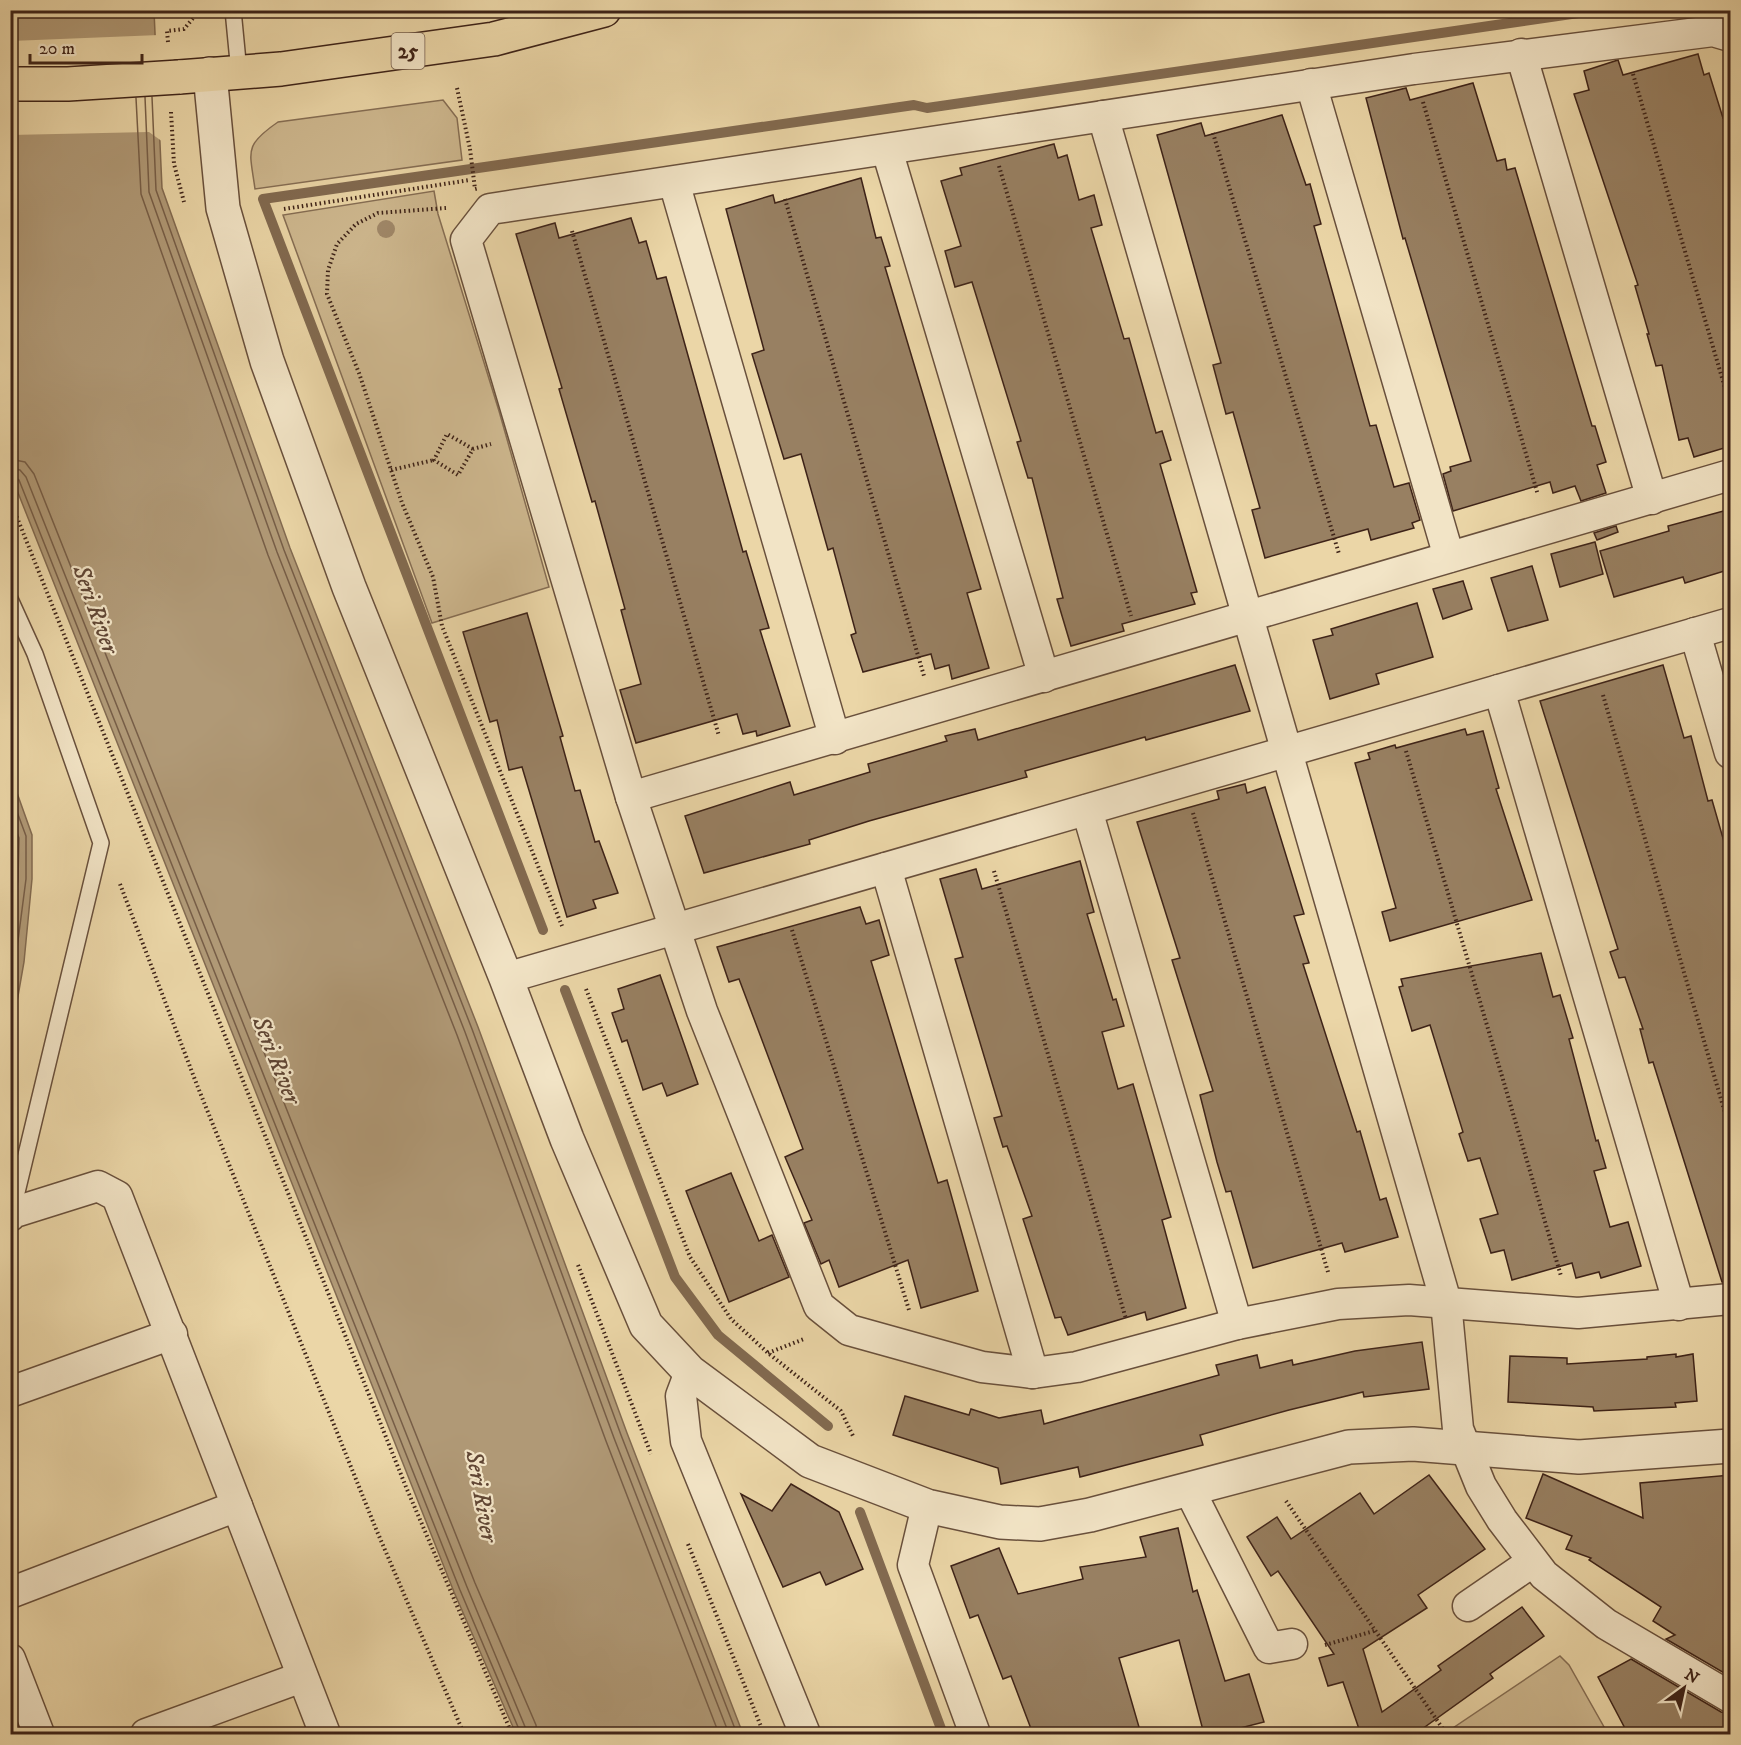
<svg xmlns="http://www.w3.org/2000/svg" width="1741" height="1745" font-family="'IM FELL DW Pica',serif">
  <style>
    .green { fill: #ceb88f; stroke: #866e54; stroke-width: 1.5 }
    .water { fill: #b09976; stroke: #826a50; stroke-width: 1.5 }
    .pier { fill: #ebd6a7 }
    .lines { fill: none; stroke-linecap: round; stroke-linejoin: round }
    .shore { stroke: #775e47; stroke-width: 1.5 }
    .stream { stroke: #826a50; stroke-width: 10 }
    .building { fill: #988062; stroke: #3e2318; stroke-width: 1.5 }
    .service-casing { stroke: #69503c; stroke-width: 18 }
    .minor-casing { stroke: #69503c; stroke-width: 33 }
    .tertiary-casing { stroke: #69503c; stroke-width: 36 }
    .primary-casing { stroke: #3e2318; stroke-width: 36 }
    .path { stroke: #3e2318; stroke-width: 4; stroke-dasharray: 1.5 3; stroke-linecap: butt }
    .service { stroke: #f2e4c6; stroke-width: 15 }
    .minor { stroke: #f2e4c6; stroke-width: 30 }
    .tertiary { stroke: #f2e4c6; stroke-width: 33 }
    .primary { stroke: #ebd6a7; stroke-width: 33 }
    .primary-bridge-casing { stroke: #3e2318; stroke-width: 36; stroke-linecap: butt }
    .path-bridge { stroke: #3e2318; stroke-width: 4; stroke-dasharray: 1.5 3; stroke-linecap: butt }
    .primary-bridge { stroke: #ebd6a7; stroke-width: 33 }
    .tree { fill: #a08869 }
    .labels { text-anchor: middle; stroke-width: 4.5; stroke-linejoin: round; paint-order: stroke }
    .shield { fill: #f2e4c6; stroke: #745d4c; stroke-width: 1.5 }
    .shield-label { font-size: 21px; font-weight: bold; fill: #3e2318 }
    .water-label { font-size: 24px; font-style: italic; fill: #604634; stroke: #f2e4c6 }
  </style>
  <rect width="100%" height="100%" fill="#ebd6a7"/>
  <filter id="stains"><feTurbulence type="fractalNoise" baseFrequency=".00333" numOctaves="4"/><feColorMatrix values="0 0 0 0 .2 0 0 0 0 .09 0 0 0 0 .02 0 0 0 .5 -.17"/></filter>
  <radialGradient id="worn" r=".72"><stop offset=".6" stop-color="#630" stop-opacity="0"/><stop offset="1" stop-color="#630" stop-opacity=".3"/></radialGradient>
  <g class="green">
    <path d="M 443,100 L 457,118 L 462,160 L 255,189 C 250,151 243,146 278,122 Z"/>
    <polygon points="434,191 438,214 499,411 549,587 432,623 283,215"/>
    <polygon points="1560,1656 1569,1665 1608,1734 1444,1734"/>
  </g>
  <g class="water">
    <polygon points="11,11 154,11 162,188 290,548 478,1027 627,1433 743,1734 516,1734 454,1592 11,475"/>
    <polygon points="11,776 32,835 32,879 24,962 11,1036"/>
  </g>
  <polygon class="pier" points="159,35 163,142 149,132 10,135 11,41"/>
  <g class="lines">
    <g class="shore">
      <polyline points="145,97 149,192 277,552 465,1032 614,1438 729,1734"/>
      <polyline points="152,97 156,190 284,550 472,1029 621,1435 737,1734"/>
      <polyline points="136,98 141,194 268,555 457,1035 606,1441 719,1734"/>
      <polyline points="10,459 25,462 34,474 475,1583 536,1725 537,1734"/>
      <polyline points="10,468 20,470 26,477 467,1587 528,1734"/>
      <polyline points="10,475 19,480 460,1590 521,1734"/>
      <polyline points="10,793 26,836 26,879 10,1002"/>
      <polyline points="10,815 19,838 18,879 10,957"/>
    </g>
    <g class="stream">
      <polyline points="543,930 263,199 914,105 927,108 1599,10"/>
      <polyline points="565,990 675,1277 718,1335 828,1426"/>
      <polyline points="860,1512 943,1734"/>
      <polyline points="10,1733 11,1734"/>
    </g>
  </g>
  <g class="building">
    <polygon points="1698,54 1704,75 1709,73 1723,118 1731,116 1731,446 1694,457 1688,438 1679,440 1662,365 1656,366 1647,334 1649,334 1635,286 1638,285 1574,94 1589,90 1584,71 1618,60 1623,75"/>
    <polygon points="1473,83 1497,161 1505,159 1507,170 1515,168 1592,426 1595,426 1606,462 1597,465 1606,493 1581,501 1575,486 1553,493 1550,482 1453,511 1443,474 1451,471 1450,467 1471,461 1405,238 1403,239 1366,98 1406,88 1410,100"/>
    <polygon points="1282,115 1306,185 1310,184 1321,224 1314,226 1370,426 1376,425 1394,487 1409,483 1420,520 1412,523 1414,528 1371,540 1368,529 1265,558 1252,510 1260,508 1233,412 1226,414 1213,365 1221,363 1157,135 1201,123 1205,136"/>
    <polygon points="1054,144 1058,158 1067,155 1079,200 1094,195 1102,225 1091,228 1124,339 1129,338 1156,433 1162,431 1171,460 1160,464 1197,592 1191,593 1195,604 1122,624 1124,631 1071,646 1057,599 1063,598 1032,478 1028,478 1017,442 1021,441 972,282 955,287 945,251 961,246 941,181 962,175 960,168"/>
    <polygon points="861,178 876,238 881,237 890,266 885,267 981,589 967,593 989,668 952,679 949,665 935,669 931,654 863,672 851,635 856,633 833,548 828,550 801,454 784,459 752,354 764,350 726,209 773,195 775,203"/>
    <polygon points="631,218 639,243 646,241 657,279 666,277 743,552 746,551 769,628 760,630 790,726 757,736 756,731 743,734 737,714 636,743 620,690 641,684 621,610 625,609 595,501 592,502 559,389 562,388 516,234 555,223 559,238"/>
    <polygon points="1731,509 1731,569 1685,583 1683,577 1614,597 1600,551 1669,531 1668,526"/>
    <polygon points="1616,526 1618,532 1597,540 1594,533"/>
    <polygon points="1595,542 1603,574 1560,587 1551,554"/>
    <polygon points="1532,566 1548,620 1508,631 1491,578"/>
    <polygon points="1463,581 1472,609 1443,619 1433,589"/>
    <polygon points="1417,603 1433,657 1376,674 1379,684 1330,699 1313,640 1333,635 1331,629"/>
    <polygon points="527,613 563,736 560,737 575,791 580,790 595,842 599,841 618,893 593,900 596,908 567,917 522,767 509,770 497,720 490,722 463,632"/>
    <polygon points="1235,665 1250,711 1146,740 1145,737 1025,771 1027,777 869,821 809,840 810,844 704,873 685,816 790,782 794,795 870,772 868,764 947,741 945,736 975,729 978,740"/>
    <polygon points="1663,665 1684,738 1691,736 1708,801 1712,800 1731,866 1731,1282 1722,1282 1653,1062 1649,1063 1640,1029 1643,1029 1625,977 1619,978 1610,952 1618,949 1540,701"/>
    <polygon points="1465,729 1467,735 1483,731 1499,788 1496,789 1532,900 1390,941 1382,912 1396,908 1355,763 1370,759 1368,753 1395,745 1396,748"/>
    <polygon points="1245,784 1247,793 1265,787 1304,914 1294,916 1309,963 1303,964 1357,1132 1360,1131 1380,1200 1386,1198 1398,1237 1345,1252 1342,1243 1253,1268 1231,1191 1226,1192 1217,1162 1200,1095 1213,1091 1172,960 1180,958 1137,822 1219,799 1217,791"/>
    <polygon points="1080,861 1094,912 1087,914 1113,1000 1116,999 1124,1026 1102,1032 1118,1089 1133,1084 1171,1217 1162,1220 1186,1308 1147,1320 1145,1312 1068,1335 1061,1317 1055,1318 1023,1219 1032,1216 1007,1146 1003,1147 994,1118 1002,1116 955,959 963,957 940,879 976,869 982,889"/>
    <polygon points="860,907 866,924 879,920 889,955 871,961 938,1183 947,1180 978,1291 921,1308 908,1260 839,1287 829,1260 821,1264 804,1223 812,1220 785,1157 803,1149 739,979 729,982 717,947"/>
    <polygon points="1541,953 1553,997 1560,995 1573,1038 1569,1039 1596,1141 1598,1140 1606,1168 1594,1171 1610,1227 1628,1222 1641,1266 1601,1278 1599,1272 1576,1278 1572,1263 1512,1280 1504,1250 1491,1253 1480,1219 1498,1214 1480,1158 1468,1161 1459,1134 1463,1132 1430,1025 1412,1031 1399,987 1403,986 1401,979"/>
    <polygon points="660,975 698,1084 667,1096 662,1083 643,1090 627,1040 622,1042 612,1013 624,1009 618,989"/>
    <polygon points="731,1173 759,1241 772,1235 789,1277 729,1302 686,1191"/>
    <polygon points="1422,1342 1429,1389 1364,1397 1363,1392 1289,1410 1200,1435 1203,1445 1080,1477 1078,1467 1001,1484 998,1468 893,1435 905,1396 969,1415 971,1409 999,1418 1041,1410 1044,1424 1219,1375 1216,1365 1257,1355 1260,1368 1292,1360 1293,1365 1355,1351"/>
    <polygon points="1676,1354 1676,1357 1693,1354 1697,1401 1675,1403 1676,1407 1594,1411 1593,1407 1508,1402 1510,1356 1567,1358 1567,1364 1647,1359 1647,1357"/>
    <polygon points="1543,1474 1643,1518 1640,1483 1731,1475 1731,1677 1666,1639 1675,1635 1653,1621 1661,1607 1589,1560 1591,1558 1566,1549 1572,1536 1526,1518"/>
    <polygon points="1429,1475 1485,1549 1418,1595 1427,1608 1363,1649 1382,1712 1441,1670 1438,1666 1522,1607 1544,1636 1490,1674 1493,1678 1415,1734 1350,1734 1359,1729 1343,1682 1328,1686 1319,1658 1334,1654 1278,1571 1271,1576 1247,1537 1277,1517 1291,1539 1360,1493 1374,1514"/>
    <polygon points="791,1484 839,1512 863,1569 826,1585 820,1572 783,1587 741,1494 772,1511"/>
    <polygon points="1178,1528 1193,1592 1197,1590 1225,1681 1249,1674 1264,1722 1217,1734 1204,1734 1179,1640 1119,1658 1141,1734 1033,1734 1011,1676 1003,1679 978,1615 970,1618 951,1566 999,1548 1018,1594 1083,1579 1080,1567 1146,1557 1140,1537"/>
    <polygon points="1631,1659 1721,1712 1731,1714 1731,1734 1628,1734 1598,1677"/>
  </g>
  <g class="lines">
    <g class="service-casing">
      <g id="service">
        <polyline points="233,10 239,72"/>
        <polyline points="10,599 35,654 101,843 12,1213"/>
      </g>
    </g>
    <g class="minor-casing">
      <g id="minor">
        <polyline points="1730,36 1713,31 1414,69 490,209 466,240 631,797 702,1011 819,1306 849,1330 982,1367 1033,1373 1077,1367 1237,1324 1338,1304 1409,1300 1578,1313 1730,1299"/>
        <polyline points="1521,54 1652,499"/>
        <polyline points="1311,84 1449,557"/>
        <polyline points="1103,116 1446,1302 1458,1429 1481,1486 1502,1520 1544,1575 1606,1624 1730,1697"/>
        <polyline points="887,150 1044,677"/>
        <polyline points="674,182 835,739"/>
        <polyline points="1695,633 1730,753"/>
        <polyline points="1499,690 1679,1305"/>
        <polyline points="631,797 1730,475"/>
        <polyline points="1087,810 1237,1324"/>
        <polyline points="886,868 1033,1373"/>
        <polyline points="506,978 1730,623"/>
        <polyline points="10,1216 12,1213 98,1186 117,1196 237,1506"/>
        <polyline points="690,1372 681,1396 686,1441 805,1734"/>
        <polyline points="10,1392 172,1334"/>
        <polyline points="1189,1489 1269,1648 1292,1644"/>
        <polyline points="927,1506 913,1565 975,1734"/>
        <polyline points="10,1593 237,1506 325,1734"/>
        <polyline points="1468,1606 1532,1562"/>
        <polyline points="10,1659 39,1734"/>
        <polyline points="146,1734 302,1677"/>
      </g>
    </g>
    <g class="tertiary-casing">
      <polyline id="tertiary" points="210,74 223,208 267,361 349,587 506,978 567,1139 646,1325 690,1372 810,1461 927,1506 1000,1522 1040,1524 1090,1515 1349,1447 1413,1444 1579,1457 1730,1446"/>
    </g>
    <g class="primary-casing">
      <polyline id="primary" points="179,77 281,69 494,39 604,10"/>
    </g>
    <g class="path">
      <polyline points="168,42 167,31 184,29 195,16 194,10"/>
      <polyline points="1633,74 1730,405"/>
      <polyline points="457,88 470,149"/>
      <polyline points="1423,102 1538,495"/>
      <polyline points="171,112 174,164 184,202"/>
      <polyline points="1213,133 1339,554"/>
      <polyline points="999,166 1131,616"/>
      <polyline points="785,199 924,676"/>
      <polyline points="446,208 378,213 356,224 337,244 328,270 327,294 359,373 402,503 433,577 442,626 562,926"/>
      <polyline points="284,209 470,180"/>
      <polyline points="572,231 719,736"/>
      <polyline points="473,449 447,434 434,460 458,475 473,449 491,444"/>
      <polyline points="391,470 434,460"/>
      <polyline points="10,500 406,1487 512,1734"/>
      <polyline points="1603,695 1730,1130"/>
      <polyline points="1406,751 1561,1276"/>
      <polyline points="1193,813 1328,1272"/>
      <polyline points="994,871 1126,1319"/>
      <polyline points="120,884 197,1085 376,1529 464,1734"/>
      <polyline points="792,930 909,1310"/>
      <polyline points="586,989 690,1257 731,1319 768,1353 841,1411 854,1438"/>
      <polyline points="578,1265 651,1454"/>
      <polyline points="768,1353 804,1339"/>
      <polyline points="1286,1501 1443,1729"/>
      <polyline points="688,1544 764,1734"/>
      <polyline points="1325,1645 1374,1631"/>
    </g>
    <use href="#service" class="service"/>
    <use href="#minor" class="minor"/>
    <use href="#tertiary" class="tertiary"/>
    <use href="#primary" class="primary"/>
    <g class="primary-bridge-casing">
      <polyline id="primary-bridge" points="10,84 68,84 179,77"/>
    </g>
    <polyline class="path-bridge" points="470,149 475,189 479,188"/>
    <use href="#primary-bridge" class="primary-bridge"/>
  </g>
  <circle class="tree" cx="386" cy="229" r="9"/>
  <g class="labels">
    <rect class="shield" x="391.5" y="33" width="33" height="36" rx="4.5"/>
    <g class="shield-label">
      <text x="408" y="58">25</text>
    </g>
    <g class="water-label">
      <text transform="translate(96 609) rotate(70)" y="8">Seri River</text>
      <text transform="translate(277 1060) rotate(68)" y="8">Seri River</text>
      <text transform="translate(482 1496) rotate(80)" y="8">Seri River</text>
    </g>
  </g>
  <rect width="1741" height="1745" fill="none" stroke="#ebd6a7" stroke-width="36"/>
  <rect x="12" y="12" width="1717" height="1721" fill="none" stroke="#3e2318" stroke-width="3"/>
  <rect x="18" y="18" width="1705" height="1709" fill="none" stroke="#3e2318" stroke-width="1.5"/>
  <g transform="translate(1684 1688) rotate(33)" stroke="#f2e4c6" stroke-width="4.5" paint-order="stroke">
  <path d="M0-4.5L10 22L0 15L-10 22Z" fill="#3e2318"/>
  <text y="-9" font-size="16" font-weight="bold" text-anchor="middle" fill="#3e2318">N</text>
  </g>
  <path d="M30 54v9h112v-9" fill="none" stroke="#3e2318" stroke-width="3"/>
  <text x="39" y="54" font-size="18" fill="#3e2318" stroke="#f2e4c6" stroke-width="4.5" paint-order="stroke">20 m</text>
  <rect width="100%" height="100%" filter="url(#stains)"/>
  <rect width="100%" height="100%" fill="url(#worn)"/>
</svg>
